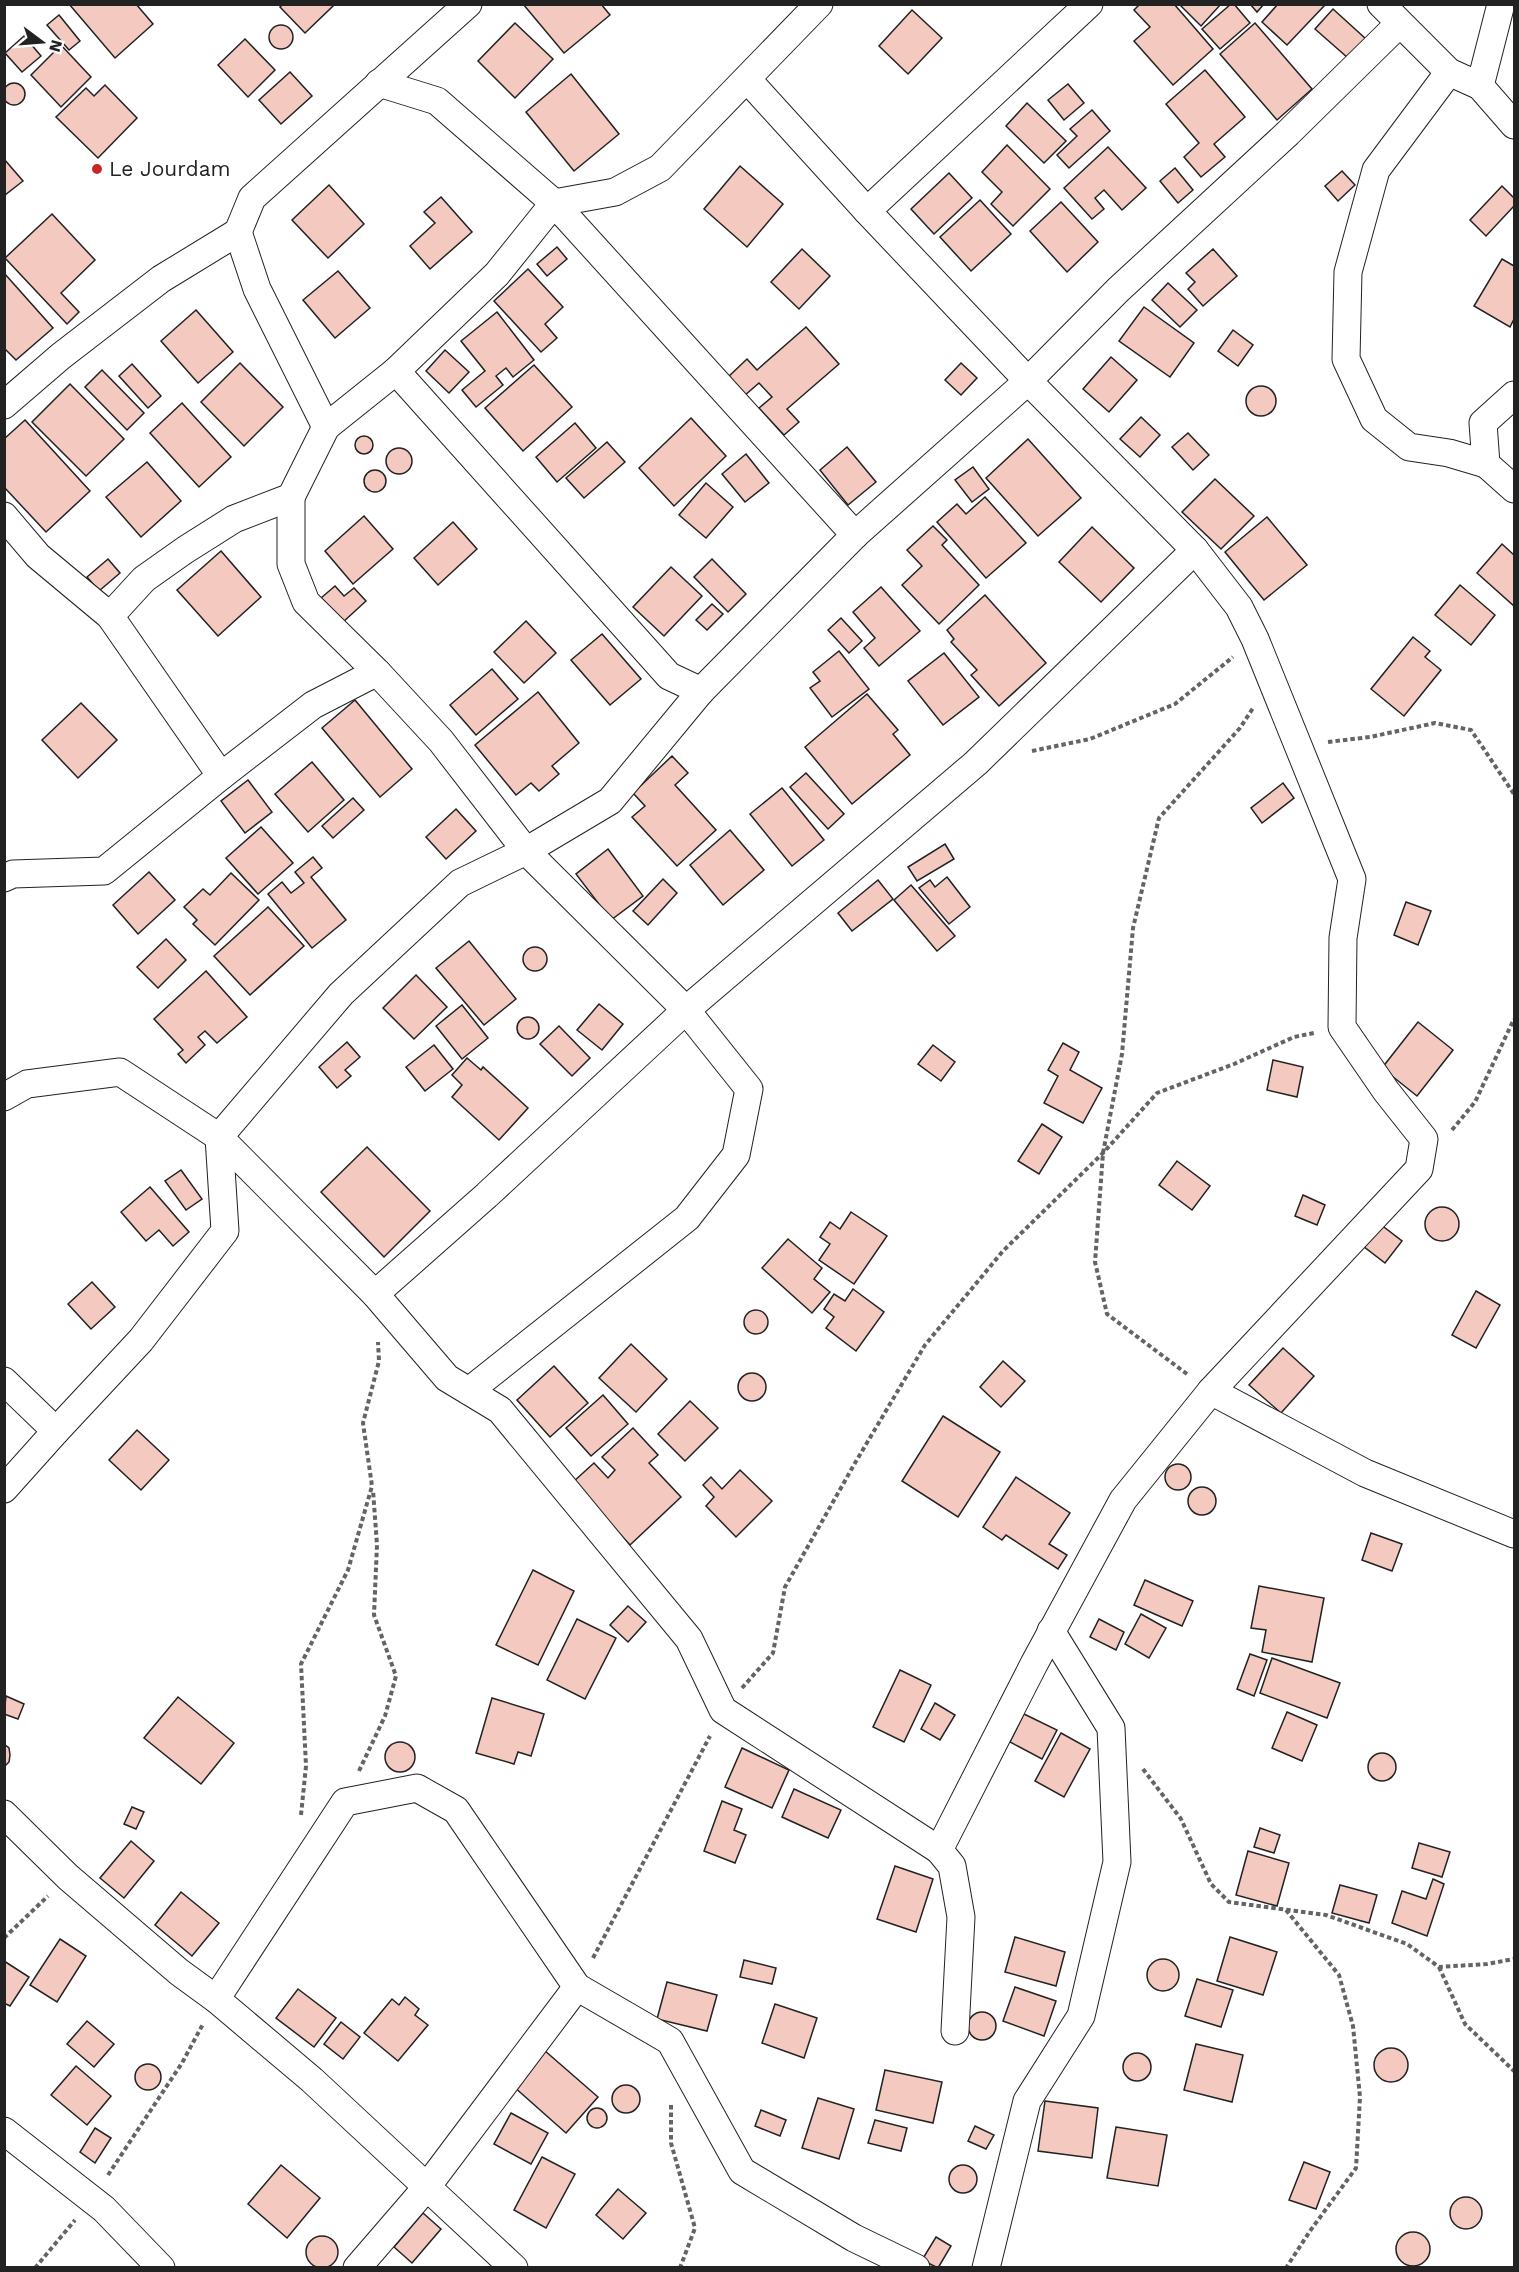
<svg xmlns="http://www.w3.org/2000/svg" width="1519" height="2272" font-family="'Work Sans',sans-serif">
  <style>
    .building { fill: #f3c9c0; stroke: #222; stroke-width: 1.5 }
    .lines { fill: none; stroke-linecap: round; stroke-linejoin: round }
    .street-casing { stroke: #222; stroke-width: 29 }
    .path { stroke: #646464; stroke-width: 4; stroke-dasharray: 4.5 3; stroke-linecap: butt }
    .street { stroke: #fff; stroke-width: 27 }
    .poi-dot { fill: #c62828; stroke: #fff; stroke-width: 2 }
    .labels { text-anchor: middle; stroke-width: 4.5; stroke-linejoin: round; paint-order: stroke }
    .poi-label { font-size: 21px; fill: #222; stroke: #fff; text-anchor: start }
  </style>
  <rect width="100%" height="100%" fill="#fff"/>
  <g class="building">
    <polygon points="69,4 136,4 153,24 115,58"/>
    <polygon points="283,4 332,4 333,6 305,33 280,7"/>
    <polygon points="523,4 601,4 610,15 564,53"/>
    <polygon points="1140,4 1174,4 1213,49 1173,85 1134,41 1150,27 1134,10"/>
    <polygon points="1179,4 1221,4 1201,26"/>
    <polygon points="1231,4 1234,4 1250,23 1220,49 1202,29"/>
    <polygon points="1250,4 1264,4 1257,12"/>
    <polygon points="1278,4 1322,4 1324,6 1287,45 1262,22"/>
    <polygon points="1333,9 1366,39 1348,58 1315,29"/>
    <polygon points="912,10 942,38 908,74 879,46"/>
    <polygon points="59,15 80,41 69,50 47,25"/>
    <polygon points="515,23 553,59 515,98 478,61"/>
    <polygon points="1255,23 1312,89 1277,120 1220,54"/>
    <circle cx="281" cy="37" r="12"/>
    <polygon points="24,36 41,56 22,72 5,53"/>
    <polygon points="245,39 275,70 248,97 218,65"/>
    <polygon points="61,45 91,77 61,107 31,75"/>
    <polygon points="1205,70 1245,117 1214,144 1225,157 1201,177 1184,157 1199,143 1166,104"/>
    <polygon points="290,72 312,96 281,124 259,100"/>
    <polygon points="571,74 619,134 574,171 526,112"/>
    <circle cx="14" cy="94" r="11"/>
    <polygon points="1068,84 1084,103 1064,120 1048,100"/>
    <polygon points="105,85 137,118 98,158 56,117 86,88 94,96"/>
    <polygon points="1027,103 1066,141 1044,163 1006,126"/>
    <polygon points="1092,110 1110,131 1069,168 1057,155 1077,136 1070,129"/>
    <polygon points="1007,145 1050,189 1013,226 991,204 1002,192 982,172"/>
    <polygon points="1108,147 1146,188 1122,210 1104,190 1095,198 1104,209 1092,219 1064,188"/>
    <polygon points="4,159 23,181 5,195 4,194"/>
    <polygon points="740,166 783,204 747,247 704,209"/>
    <polygon points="1175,168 1193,190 1178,203 1160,181"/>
    <polygon points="1342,171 1355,185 1338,201 1325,186"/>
    <polygon points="949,173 972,198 934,234 911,209"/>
    <polygon points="329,185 364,224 328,258 292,220"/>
    <polygon points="1502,186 1514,198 1514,206 1486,236 1470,220"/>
    <polygon points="441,197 472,232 430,269 410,246 435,223 424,212"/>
    <polygon points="980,200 1011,234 971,271 940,237"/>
    <polygon points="1061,202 1098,242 1067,272 1030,231"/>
    <polygon points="52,214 95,260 61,293 79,312 67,324 5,258"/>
    <polygon points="557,247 567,259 547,276 537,264"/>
    <polygon points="802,249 830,276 799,309 771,282"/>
    <polygon points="1213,249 1237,276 1203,306 1188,289 1195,282 1186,273"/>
    <polygon points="1502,259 1514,266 1514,319 1510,327 1474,306"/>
    <polygon points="528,269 563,307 545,324 557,338 541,352 494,301"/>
    <polygon points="338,271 370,308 335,338 303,300"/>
    <polygon points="4,273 53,328 16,360 4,348"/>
    <polygon points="1168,283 1197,310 1180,327 1152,300"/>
    <polygon points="1144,307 1194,343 1170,377 1119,341"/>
    <polygon points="196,310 233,352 198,383 161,341"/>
    <polygon points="497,312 534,360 513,377 506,368 496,376 503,385 476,407 462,390 485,371 461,341"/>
    <polygon points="806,327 839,364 787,409 799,422 784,435 759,408 772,397 759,383 744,396 727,378 747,359 757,370"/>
    <polygon points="1233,330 1253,345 1238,366 1218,351"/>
    <polygon points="445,350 469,372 449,393 426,371"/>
    <polygon points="1111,357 1137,380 1109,412 1083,389"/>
    <polygon points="240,363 283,407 244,446 201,402"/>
    <polygon points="961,363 977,378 961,395 945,380"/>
    <polygon points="132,364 161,396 148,408 119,376"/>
    <polygon points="534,365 572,407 523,451 485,408"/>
    <polygon points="102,370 144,413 127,430 85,387"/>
    <polygon points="70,384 124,439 86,476 32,422"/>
    <circle cx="1261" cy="401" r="15"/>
    <polygon points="182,403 231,457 199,487 150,433"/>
    <polygon points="1141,417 1160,435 1140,457 1120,439"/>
    <polygon points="691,418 726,456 674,506 639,468"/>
    <polygon points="25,420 90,491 46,532 4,487 4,439"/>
    <polygon points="575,423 596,448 557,482 536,457"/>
    <polygon points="1188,433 1209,455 1193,470 1172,447"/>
    <circle cx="364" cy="445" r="9"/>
    <polygon points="1028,439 1081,498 1038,536 986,478"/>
    <polygon points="607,442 625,462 584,498 566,478"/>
    <polygon points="847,447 876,482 848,505 820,470"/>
    <circle cx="399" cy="461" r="13"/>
    <polygon points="746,454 769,483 745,502 722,474"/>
    <polygon points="147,462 181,501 141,537 106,497"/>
    <polygon points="973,467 989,489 972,502 955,480"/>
    <circle cx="375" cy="481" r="11"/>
    <polygon points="1215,479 1254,516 1221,549 1182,512"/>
    <polygon points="706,483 733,507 706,538 679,515"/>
    <polygon points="985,497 1026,543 986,578 937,522 957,504 966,514"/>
    <polygon points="364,516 393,549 353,584 325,551"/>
    <polygon points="1267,517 1307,565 1264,600 1225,552"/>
    <polygon points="453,522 477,549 438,585 414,558"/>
    <polygon points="933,526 947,540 942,545 979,585 939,624 902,585 922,566 907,550"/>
    <polygon points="1092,527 1134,568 1101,602 1059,562"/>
    <polygon points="1502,544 1514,555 1514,606 1477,573"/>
    <polygon points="221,551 261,597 218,636 177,590"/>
    <polygon points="108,559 120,573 99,591 87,577"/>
    <polygon points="712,559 746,594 728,612 694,577"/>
    <polygon points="671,567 702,596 664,636 633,607"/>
    <polygon points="1460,585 1495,615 1471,645 1435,615"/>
    <polygon points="335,586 344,596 354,588 366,601 342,623 321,598"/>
    <polygon points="881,587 920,631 879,666 864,648 875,638 853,612"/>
    <polygon points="985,595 1046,663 999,706 971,675 977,670 951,642 954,639 947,630"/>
    <polygon points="712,604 723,614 707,630 696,620"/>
    <polygon points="841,618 862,641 849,653 828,630"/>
    <polygon points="526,621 556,653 524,683 494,652"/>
    <polygon points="602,634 641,679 610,705 571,660"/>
    <polygon points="1413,637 1430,651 1425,657 1441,670 1404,716 1371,689"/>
    <polygon points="839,651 869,689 832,717 810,688 820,681 813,672"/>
    <polygon points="944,653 979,697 943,725 908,681"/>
    <polygon points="492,669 518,699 476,735 450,705"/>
    <polygon points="538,692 579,743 552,766 559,774 539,791 531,783 516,795 475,745"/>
    <polygon points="867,694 898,730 893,734 910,755 852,804 805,747"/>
    <polygon points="355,700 412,769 380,797 322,728"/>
    <polygon points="81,703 117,740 78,778 42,740"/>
    <polygon points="672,756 688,773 675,785 716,830 677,866 632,817 645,806 633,793"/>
    <polygon points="312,762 344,800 308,832 275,794"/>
    <polygon points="806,773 844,814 828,829 790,787"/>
    <polygon points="248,780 272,812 245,833 221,801"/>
    <polygon points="1283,783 1294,798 1262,823 1251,808"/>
    <polygon points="782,788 824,840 792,866 750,814"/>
    <polygon points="353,798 364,810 333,838 322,826"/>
    <polygon points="456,809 476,831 446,859 426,837"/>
    <polygon points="261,827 293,863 258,894 226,858"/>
    <polygon points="730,830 764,870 723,905 690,865"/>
    <polygon points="945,844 954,859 917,881 908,867"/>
    <polygon points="608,849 643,896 611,920 576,874"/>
    <polygon points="313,857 322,868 311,877 346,920 312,948 268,894 282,882 291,893 304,883 295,872"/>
    <polygon points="149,872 175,900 138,934 113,905"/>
    <polygon points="231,873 259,900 215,945 193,924 197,920 184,907 203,889 210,895"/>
    <polygon points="947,877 970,907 949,924 919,888 930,880 935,887"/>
    <polygon points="663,879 677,893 648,925 633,911"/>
    <polygon points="878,880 893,899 852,931 838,913"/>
    <polygon points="911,885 955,936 937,951 894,900"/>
    <polygon points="1406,902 1431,911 1418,945 1394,935"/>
    <polygon points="268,907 304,946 250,995 214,956"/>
    <polygon points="166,939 186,960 158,988 137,967"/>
    <polygon points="469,941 516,999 484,1025 436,968"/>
    <circle cx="535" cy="959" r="12"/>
    <polygon points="206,971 247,1017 217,1043 205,1031 198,1037 205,1045 186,1063 178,1054 183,1050 154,1019"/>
    <polygon points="416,975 447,1007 414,1039 383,1008"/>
    <polygon points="599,1004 623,1024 602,1050 577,1030"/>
    <polygon points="462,1005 488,1038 462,1059 436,1026"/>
    <circle cx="528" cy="1028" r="11"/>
    <polygon points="1418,1022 1453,1050 1417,1096 1382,1068"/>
    <polygon points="559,1026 590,1058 572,1076 540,1044"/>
    <polygon points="347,1042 360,1057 345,1070 351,1076 337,1088 319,1067"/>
    <polygon points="1063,1043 1079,1052 1070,1070 1102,1088 1083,1123 1044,1103 1058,1076 1048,1070"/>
    <polygon points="434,1045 453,1069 425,1091 406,1067"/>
    <polygon points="933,1045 955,1062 941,1081 918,1064"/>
    <polygon points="467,1058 481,1070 483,1067 528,1108 499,1140 452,1097 462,1085 452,1075"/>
    <polygon points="1273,1060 1303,1067 1297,1097 1267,1090"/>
    <polygon points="1042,1124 1062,1137 1039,1174 1018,1161"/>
    <polygon points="367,1147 430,1211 384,1257 321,1192"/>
    <polygon points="1177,1161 1210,1186 1192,1210 1159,1185"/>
    <polygon points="181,1170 202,1199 186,1210 165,1181"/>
    <polygon points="150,1187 189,1232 173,1246 159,1230 146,1241 121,1212"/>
    <polygon points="1303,1195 1325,1205 1317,1225 1295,1216"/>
    <circle cx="1442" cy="1224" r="17"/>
    <polygon points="851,1212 887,1236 854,1284 819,1260 830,1244 820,1237 830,1222 840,1229"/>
    <polygon points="1380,1224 1402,1241 1385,1263 1363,1246"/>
    <polygon points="788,1239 822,1268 814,1279 830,1292 812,1313 762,1268"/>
    <polygon points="92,1282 115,1307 91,1329 68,1304"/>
    <polygon points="853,1289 884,1312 856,1351 826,1328 834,1317 824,1309 834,1294 845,1301"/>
    <polygon points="1476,1291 1500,1305 1476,1348 1452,1335"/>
    <circle cx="756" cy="1322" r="12"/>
    <polygon points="631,1344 667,1379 636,1412 599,1378"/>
    <polygon points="1283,1348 1314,1376 1281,1413 1249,1385"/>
    <polygon points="1003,1361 1025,1381 1001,1407 980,1387"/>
    <polygon points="554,1366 588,1403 550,1437 517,1400"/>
    <circle cx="752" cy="1387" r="14"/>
    <polygon points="603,1395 628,1424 591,1456 566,1428"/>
    <polygon points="690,1401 718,1428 685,1461 658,1434"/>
    <polygon points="943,1416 1000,1452 958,1517 902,1481"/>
    <polygon points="633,1428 658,1455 649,1463 681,1497 630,1545 573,1482 594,1463 608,1478 615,1470 602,1457"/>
    <polygon points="137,1430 169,1460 141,1490 109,1460"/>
    <circle cx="1178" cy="1477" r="13"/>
    <polygon points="740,1470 772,1501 736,1537 706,1506 714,1497 703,1485 711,1477 722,1489"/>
    <polygon points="1016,1477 1070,1513 1049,1544 1067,1555 1058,1569 1006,1535 1002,1540 983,1527"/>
    <circle cx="1202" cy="1501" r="14"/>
    <polygon points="1371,1533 1402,1544 1392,1571 1362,1560"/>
    <polygon points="533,1570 574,1591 538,1665 496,1645"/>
    <polygon points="1145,1580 1193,1601 1182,1626 1134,1605"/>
    <polygon points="1259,1586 1324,1598 1312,1662 1262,1652 1266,1630 1251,1628"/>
    <polygon points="628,1606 646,1622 628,1642 610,1625"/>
    <polygon points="1141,1614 1166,1628 1149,1658 1125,1644"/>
    <polygon points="577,1619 616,1638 585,1699 547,1680"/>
    <polygon points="1099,1619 1124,1632 1116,1650 1090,1637"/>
    <polygon points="1250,1654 1267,1660 1254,1696 1237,1689"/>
    <polygon points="1272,1658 1340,1683 1327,1718 1260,1693"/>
    <polygon points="900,1670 931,1685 904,1742 873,1727"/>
    <polygon points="6,1696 24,1704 18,1719 4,1714"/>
    <polygon points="178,1697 234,1743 201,1784 144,1738"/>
    <polygon points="492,1698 544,1714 531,1756 518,1752 514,1764 476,1753"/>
    <polygon points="935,1703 955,1715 940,1740 921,1729"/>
    <polygon points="1287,1712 1317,1725 1302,1761 1272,1748"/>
    <polygon points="1024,1714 1057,1730 1042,1759 1010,1742"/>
    <polygon points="1061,1733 1090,1749 1064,1797 1035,1781"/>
    <circle cx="400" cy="1757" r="15"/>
    <polygon points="4,1744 9,1748 10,1755 9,1762 4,1767"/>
    <polygon points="742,1748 789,1770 772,1808 725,1787"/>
    <circle cx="1382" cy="1767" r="14"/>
    <polygon points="794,1789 841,1810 828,1838 782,1817"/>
    <polygon points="722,1801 742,1809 734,1830 746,1835 735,1863 704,1851"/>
    <polygon points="132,1807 144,1812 136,1829 124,1824"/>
    <polygon points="1260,1828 1280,1835 1274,1853 1254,1847"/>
    <polygon points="131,1841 154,1861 124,1898 100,1878"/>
    <polygon points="1419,1843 1450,1852 1442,1877 1412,1868"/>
    <polygon points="1248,1851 1289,1863 1277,1906 1236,1895"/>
    <polygon points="895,1866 933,1879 916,1932 877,1919"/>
    <polygon points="1433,1879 1444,1884 1427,1936 1392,1923 1402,1891 1426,1899"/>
    <polygon points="1340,1885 1377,1895 1369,1923 1332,1913"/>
    <polygon points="181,1892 219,1923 192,1956 155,1925"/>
    <polygon points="1015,1937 1065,1952 1056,1986 1005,1972"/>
    <polygon points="1230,1937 1277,1952 1263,1995 1217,1981"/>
    <polygon points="60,1939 86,1956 57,2002 30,1985"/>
    <circle cx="1163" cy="1975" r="16"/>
    <polygon points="744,1960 776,1968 772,1984 740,1977"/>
    <polygon points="4,1961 29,1977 10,2006 4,2003"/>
    <polygon points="1197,1979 1233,1990 1221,2027 1185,2016"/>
    <polygon points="667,1982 717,1995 707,2031 657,2019"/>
    <polygon points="1015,1987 1056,2001 1044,2036 1003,2021"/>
    <polygon points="298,1989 336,2018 314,2047 276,2018"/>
    <polygon points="405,1997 419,2009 415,2015 428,2025 398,2061 364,2033 392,1999 399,2005"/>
    <polygon points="775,2004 817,2018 804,2058 762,2043"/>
    <circle cx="982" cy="2026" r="14"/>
    <polygon points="87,2021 114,2044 94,2067 67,2044"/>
    <polygon points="341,2022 360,2037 343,2059 324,2044"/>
    <polygon points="1196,2044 1243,2055 1232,2102 1184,2090"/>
    <circle cx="1391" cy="2065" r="17"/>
    <polygon points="544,2050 598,2097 566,2133 513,2086"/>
    <circle cx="1137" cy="2067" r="14"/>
    <circle cx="148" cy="2077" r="13"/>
    <polygon points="76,2066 111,2096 87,2125 51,2095"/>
    <polygon points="885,2070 942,2082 933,2123 876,2110"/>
    <circle cx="626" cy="2099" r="14"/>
    <polygon points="818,2098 854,2109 839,2159 802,2148"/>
    <polygon points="1045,2101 1098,2108 1092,2158 1038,2151"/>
    <circle cx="597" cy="2118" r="10"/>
    <polygon points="761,2110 786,2120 780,2136 755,2126"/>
    <polygon points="511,2113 548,2133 531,2164 494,2144"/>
    <polygon points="875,2120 907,2128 901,2151 868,2143"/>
    <polygon points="975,2126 994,2135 986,2149 968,2141"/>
    <polygon points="1116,2127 1167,2135 1158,2186 1107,2178"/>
    <polygon points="95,2128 111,2138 95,2163 80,2152"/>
    <polygon points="542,2157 575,2174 546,2228 514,2210"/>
    <polygon points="1304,2162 1330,2172 1316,2209 1289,2200"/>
    <polygon points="281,2165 320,2198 287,2238 248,2204"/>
    <circle cx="963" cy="2179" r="14"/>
    <polygon points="618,2189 646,2213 623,2239 596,2215"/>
    <circle cx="1466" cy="2213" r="16"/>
    <polygon points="423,2213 441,2229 412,2263 394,2247"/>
    <circle cx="1413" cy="2249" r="17"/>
    <circle cx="322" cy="2252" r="16"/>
    <polygon points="936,2237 951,2246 938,2268 922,2260"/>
  </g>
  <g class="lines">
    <g class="street-casing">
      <g id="street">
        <polyline points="1089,4 867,211 1028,381 1195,550 1239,607 1255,639 1352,879 1343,938 1342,1027 1386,1091 1424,1139 1419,1169 1211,1391"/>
        <polyline points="1381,4 1449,72 1480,86 1514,125"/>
        <polyline points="1449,72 1376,170 1348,272 1346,359 1374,419 1409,447 1449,453 1486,464"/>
        <polyline points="747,79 867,211"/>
        <polyline points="379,83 437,101 554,203 855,535"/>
        <polyline points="1480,86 1501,4"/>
        <polyline points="238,232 257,289 326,427"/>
        <polyline points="1514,395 1483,423 1486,464 1514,489"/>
        <polyline points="4,405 61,356 161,279 238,232 252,198 468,4"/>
        <polyline points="291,497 291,564 306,602 377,672"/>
        <polyline points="4,516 38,556 110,616 221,776 104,871 13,874 4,878"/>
        <polyline points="110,616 144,579 185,550 234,519 291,497 326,427 396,371"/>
        <polyline points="701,691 669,676 396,371 497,274 554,203 615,192 660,168 819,4"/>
        <polyline points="221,776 313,705 377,672 441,741 526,851 686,1010 749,1089 736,1155 687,1218 469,1391"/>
        <polyline points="4,1097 27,1084 120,1072 219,1137 375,1294 447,1378 500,1410 689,1639 723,1710 939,1850"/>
        <polyline points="375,1294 487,1195 686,1010 976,763 1195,550"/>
        <polyline points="4,1381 56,1431"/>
        <polyline points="4,1489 56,1431 141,1340 225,1231 219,1137 341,994 460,883 526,851 610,801 701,691 855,535 1028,381 1118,290 1288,133 1399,24"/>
        <polyline points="4,1814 68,1877 179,1972 216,1999 312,2080 514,2268"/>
        <polyline points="216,1999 345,1802 417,1788 456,1810 577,1987 670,2041 742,2171 854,2238 916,2268"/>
        <polyline points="955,2031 961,1917 952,1866 939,1850 1034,1664 1123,1500 1211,1391 1365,1473 1514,1534"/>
        <polyline points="4,2131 104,2209 161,2268"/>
        <polyline points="357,2268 426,2188 577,1987"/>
        <polyline points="986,2268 1027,2101 1081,2016 1117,1862 1111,1728 1051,1631"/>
      </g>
    </g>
    <g class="path">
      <polyline points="1328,742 1370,737 1435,723 1471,730 1514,794"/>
      <polyline points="1032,751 1090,739 1175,704 1233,657"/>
      <polyline points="1452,1130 1475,1102 1514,1019"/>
      <polyline points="1187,1374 1107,1314 1095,1262 1103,1153 1122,1054 1133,928 1159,818 1240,728 1253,708"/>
      <polyline points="742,1688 773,1653 785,1587 855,1463 925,1345 1003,1251 1103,1153 1157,1093 1234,1064 1294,1037 1314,1033"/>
      <polyline points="1143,1769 1181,1819 1211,1884 1229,1902 1326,1915 1407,1944 1439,1967 1487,1964 1514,1959"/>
      <polyline points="359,1771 385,1716 396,1676 374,1615 377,1545 373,1490"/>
      <polyline points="301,1815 306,1766 301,1664 348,1570 372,1486 363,1423 379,1361 378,1342"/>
      <polyline points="1286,1910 1339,1975 1353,2026 1360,2097 1356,2168 1310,2231 1286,2268"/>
      <polyline points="4,1938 48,1896"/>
      <polyline points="593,1958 710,1736"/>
      <polyline points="1439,1967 1465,2024 1514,2071"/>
      <polyline points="671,2105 671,2143 695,2228 680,2268"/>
      <polyline points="108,2175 182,2063 203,2024"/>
      <polyline points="35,2268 75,2220"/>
    </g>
    <use href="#street" class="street"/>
  </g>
  <circle class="poi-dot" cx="97" cy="169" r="6"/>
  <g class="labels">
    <g class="poi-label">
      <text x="109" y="176">Le Jourdam</text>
    </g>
  </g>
  <rect width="1519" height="2272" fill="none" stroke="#222222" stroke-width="12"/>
  <g transform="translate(42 42) rotate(106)" stroke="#ffffff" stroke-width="4.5" paint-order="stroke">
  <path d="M0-4.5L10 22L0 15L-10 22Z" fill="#222222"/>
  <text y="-9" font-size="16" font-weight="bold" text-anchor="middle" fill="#222222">N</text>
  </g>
</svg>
